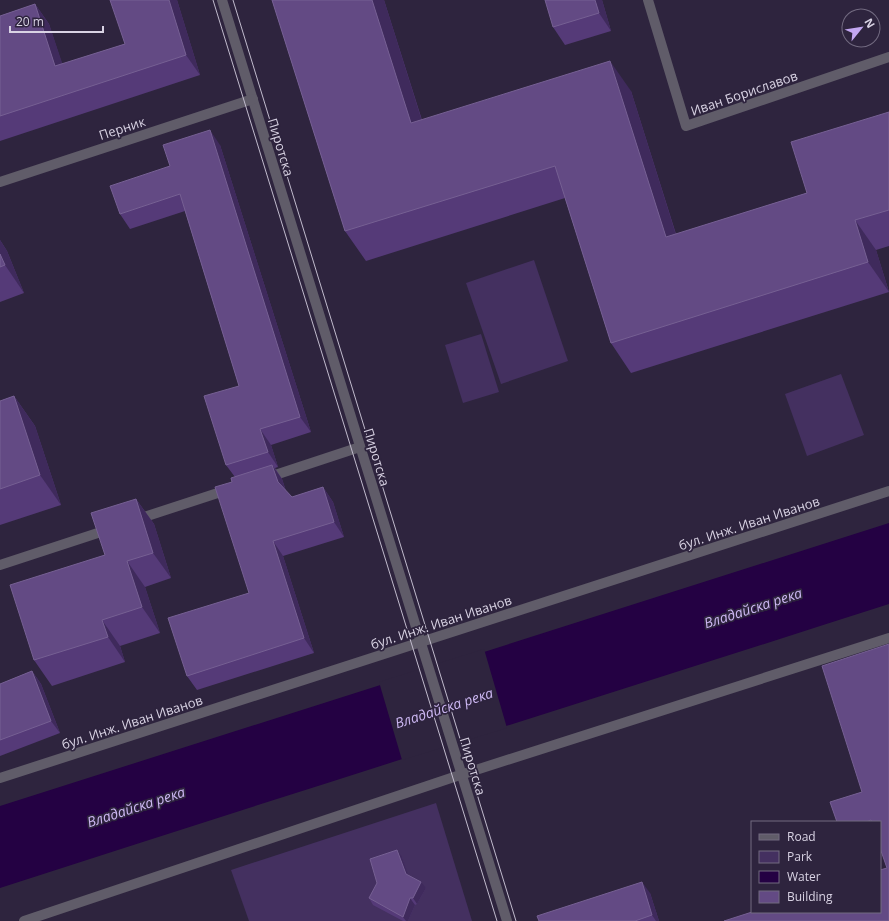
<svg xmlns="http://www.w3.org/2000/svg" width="889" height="921" font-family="'Open Sans',sans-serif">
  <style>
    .green { fill: #443060 }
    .water { fill: #240143 }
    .pier { fill: #2e243e }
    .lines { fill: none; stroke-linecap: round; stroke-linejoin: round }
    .minor { stroke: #605c69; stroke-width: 10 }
    .tram { stroke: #c1bbcd; stroke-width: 1 }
    .wall { fill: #553a78 }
    .shaded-wall { fill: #3f2a5c }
    .building { fill: #634a84; stroke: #766093 }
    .labels { text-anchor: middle; stroke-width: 3.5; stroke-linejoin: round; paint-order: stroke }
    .street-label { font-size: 13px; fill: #d9d3e4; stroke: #2e243e }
    .water-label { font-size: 14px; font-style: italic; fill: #ccb7f2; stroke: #2e243e }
  </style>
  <rect width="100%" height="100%" fill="#2e243e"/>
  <g class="green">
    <polygon points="534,260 568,361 501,384 466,283"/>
    <polygon points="481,334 499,392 463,403 445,345"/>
    <polygon points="841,374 864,435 807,456 785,394"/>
    <polygon points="436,803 472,921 249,921 231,870"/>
  </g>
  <path class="water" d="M 889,523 L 889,604 C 593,699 296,792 0,888 L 0,806 Z"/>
  <polygon class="pier" points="484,649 507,728 402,760 379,682"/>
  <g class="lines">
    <g class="minor">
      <polyline points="222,0 507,921"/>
      <polyline points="648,0 686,126 889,57"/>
      <polyline points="0,182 253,99"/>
      <polyline points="266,478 360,447"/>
      <polyline points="135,520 230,489"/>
      <polyline points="0,565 110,529"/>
      <polyline points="0,778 889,491"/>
      <polyline points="24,921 454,777 889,638"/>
    </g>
    <g class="tram">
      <polyline points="213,0 497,921"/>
      <polyline points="233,0 516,921"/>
    </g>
  </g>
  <g class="wall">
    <polygon points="177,0 200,75 0,141 0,16 35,4 49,24 62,64 125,44"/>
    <polygon points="272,0 384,0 422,120 631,91 676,234 807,193 889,112 889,246 876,250 889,292 631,373 611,343 565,198 366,261 345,231"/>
    <polygon points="602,0 611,31 565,45 553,27"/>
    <polygon points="220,145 311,432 271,445 278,467 275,468 282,479 286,491 292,497 323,487 333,502 344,537 283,556 314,653 197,690 187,676 249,593 232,482 235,477 226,465 239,386 185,211 130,229 120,214 170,166"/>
    <polygon points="0,240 7,251 24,293 0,302"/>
    <polygon points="14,396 35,426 61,505 0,525 0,401"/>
    <polygon points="136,499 154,524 171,578 145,587 160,633 120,646 125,662 52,686 34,660 105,555"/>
    <polygon points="32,671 41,684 60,733 0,756 0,684"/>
    <polygon points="402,857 408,875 426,888 417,904 415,905 408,921 403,921 373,905 369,898"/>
    <polygon points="650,893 659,921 539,921"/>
  </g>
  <g class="shaded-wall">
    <polygon points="169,0 177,0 200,75 186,55"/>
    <polygon points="372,0 384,0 432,153 411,123"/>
    <polygon points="595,0 602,0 611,31 599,13"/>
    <polygon points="35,4 49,24 70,86 55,66"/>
    <polygon points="610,61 631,91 686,267 666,237"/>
    <polygon points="210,130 220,145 311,432 300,417"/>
    <polygon points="855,220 876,250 889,292 868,262"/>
    <polygon points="0,240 7,251 24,293 5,265 0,254"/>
    <polygon points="14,396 35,426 61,505 40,475"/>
    <polygon points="260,429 271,445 278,467 268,452"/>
    <polygon points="272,465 282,479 288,497 278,482"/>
    <polygon points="323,487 333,502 344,537 334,522"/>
    <polygon points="136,499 154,524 171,578 153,553"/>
    <polygon points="273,541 283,556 314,653 304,638"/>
    <polygon points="127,561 145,587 160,633 142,607"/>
    <polygon points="102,620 120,646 125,662 108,637"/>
    <polygon points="32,671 41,684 60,733 51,721"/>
    <polygon points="397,850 402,857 410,880 406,874"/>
    <polygon points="421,882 426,888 417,904 413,898"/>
    <polygon points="642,882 650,893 659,921 656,921 652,915"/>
    <polygon points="410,898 415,905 408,921 406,921 403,917"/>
  </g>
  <g class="building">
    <polygon points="110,0 169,0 186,55 0,116 0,16 35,4 55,66 125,44"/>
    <polygon points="272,0 372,0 411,123 610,61 666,237 807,193 791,142 889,112 889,210 855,220 868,262 611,343 555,166 345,231"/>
    <polygon points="545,0 595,0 599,13 553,27"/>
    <polygon points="210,130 300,417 260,429 268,452 226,465 204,396 239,386 180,194 120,214 110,186 170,166 163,145"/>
    <polygon points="0,254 5,265 0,267"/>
    <polygon points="14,396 40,475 0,489 0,401"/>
    <polygon points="272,465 278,482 292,497 323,487 334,522 273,541 304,638 187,676 168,618 249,593 215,487 232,482 231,478"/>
    <polygon points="136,499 153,553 127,561 142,607 102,620 108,637 34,660 10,585 105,555 91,513"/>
    <polygon points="889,644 889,921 724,921 752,912 880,912 880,870 887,868 880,848 880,822 872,822 871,820 866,822 837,822 830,802 862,792 822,666"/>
    <polygon points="32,671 51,721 0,740 0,684"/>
    <polygon points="397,850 406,874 421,882 413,898 410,898 403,917 369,898 377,883 370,859"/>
    <polygon points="642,882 652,915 635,921 539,921 537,916"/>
  </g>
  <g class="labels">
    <g class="street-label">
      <text transform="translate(744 93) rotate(-19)" y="5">Иван Бориславов</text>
      <text transform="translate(122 128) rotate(-18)" y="5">Перник</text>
      <text transform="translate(281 147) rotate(73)" y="5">Пиротска</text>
      <text transform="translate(377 457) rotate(73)" y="5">Пиротска</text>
      <text transform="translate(749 523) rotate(-18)" y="5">бул. Инж. Иван Иванов</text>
      <text transform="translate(441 622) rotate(-18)" y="5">бул. Инж. Иван Иванов</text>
      <text transform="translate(132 722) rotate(-18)" y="5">бул. Инж. Иван Иванов</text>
      <text transform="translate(473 766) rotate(73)" y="5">Пиротска</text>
    </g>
    <g class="water-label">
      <text transform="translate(753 608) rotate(-18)" y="5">Владайска река</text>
      <text transform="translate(444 708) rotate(-18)" y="5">Владайска река</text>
      <text transform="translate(136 807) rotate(-18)" y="5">Владайска река</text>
    </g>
  </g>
  <rect x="751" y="821" width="130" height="92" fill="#2e243e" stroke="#726a80"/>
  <rect x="759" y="834" width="20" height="6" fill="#605c69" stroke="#726a80"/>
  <text x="787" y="841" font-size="12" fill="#d9d3e4">Road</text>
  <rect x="759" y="851" width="20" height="12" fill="#443060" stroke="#726a80"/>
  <text x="787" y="861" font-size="12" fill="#d9d3e4">Park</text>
  <rect x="759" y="871" width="20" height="12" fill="#240143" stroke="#726a80"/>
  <text x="787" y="881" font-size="12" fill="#d9d3e4">Water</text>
  <rect x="759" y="891" width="20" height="12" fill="#634a84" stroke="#726a80"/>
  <text x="787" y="901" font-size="12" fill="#d9d3e4">Building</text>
  <g transform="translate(861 28) rotate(60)"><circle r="19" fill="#2e243e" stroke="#726a80"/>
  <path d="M0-3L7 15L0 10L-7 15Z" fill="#c3a7f2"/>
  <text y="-6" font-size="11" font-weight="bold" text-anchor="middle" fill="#d9d3e4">N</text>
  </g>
  <path d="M10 26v6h93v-6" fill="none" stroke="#d9d3e4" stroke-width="2"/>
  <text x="16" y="26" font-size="12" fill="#d9d3e4" stroke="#2e243e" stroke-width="3" paint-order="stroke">20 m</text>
</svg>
